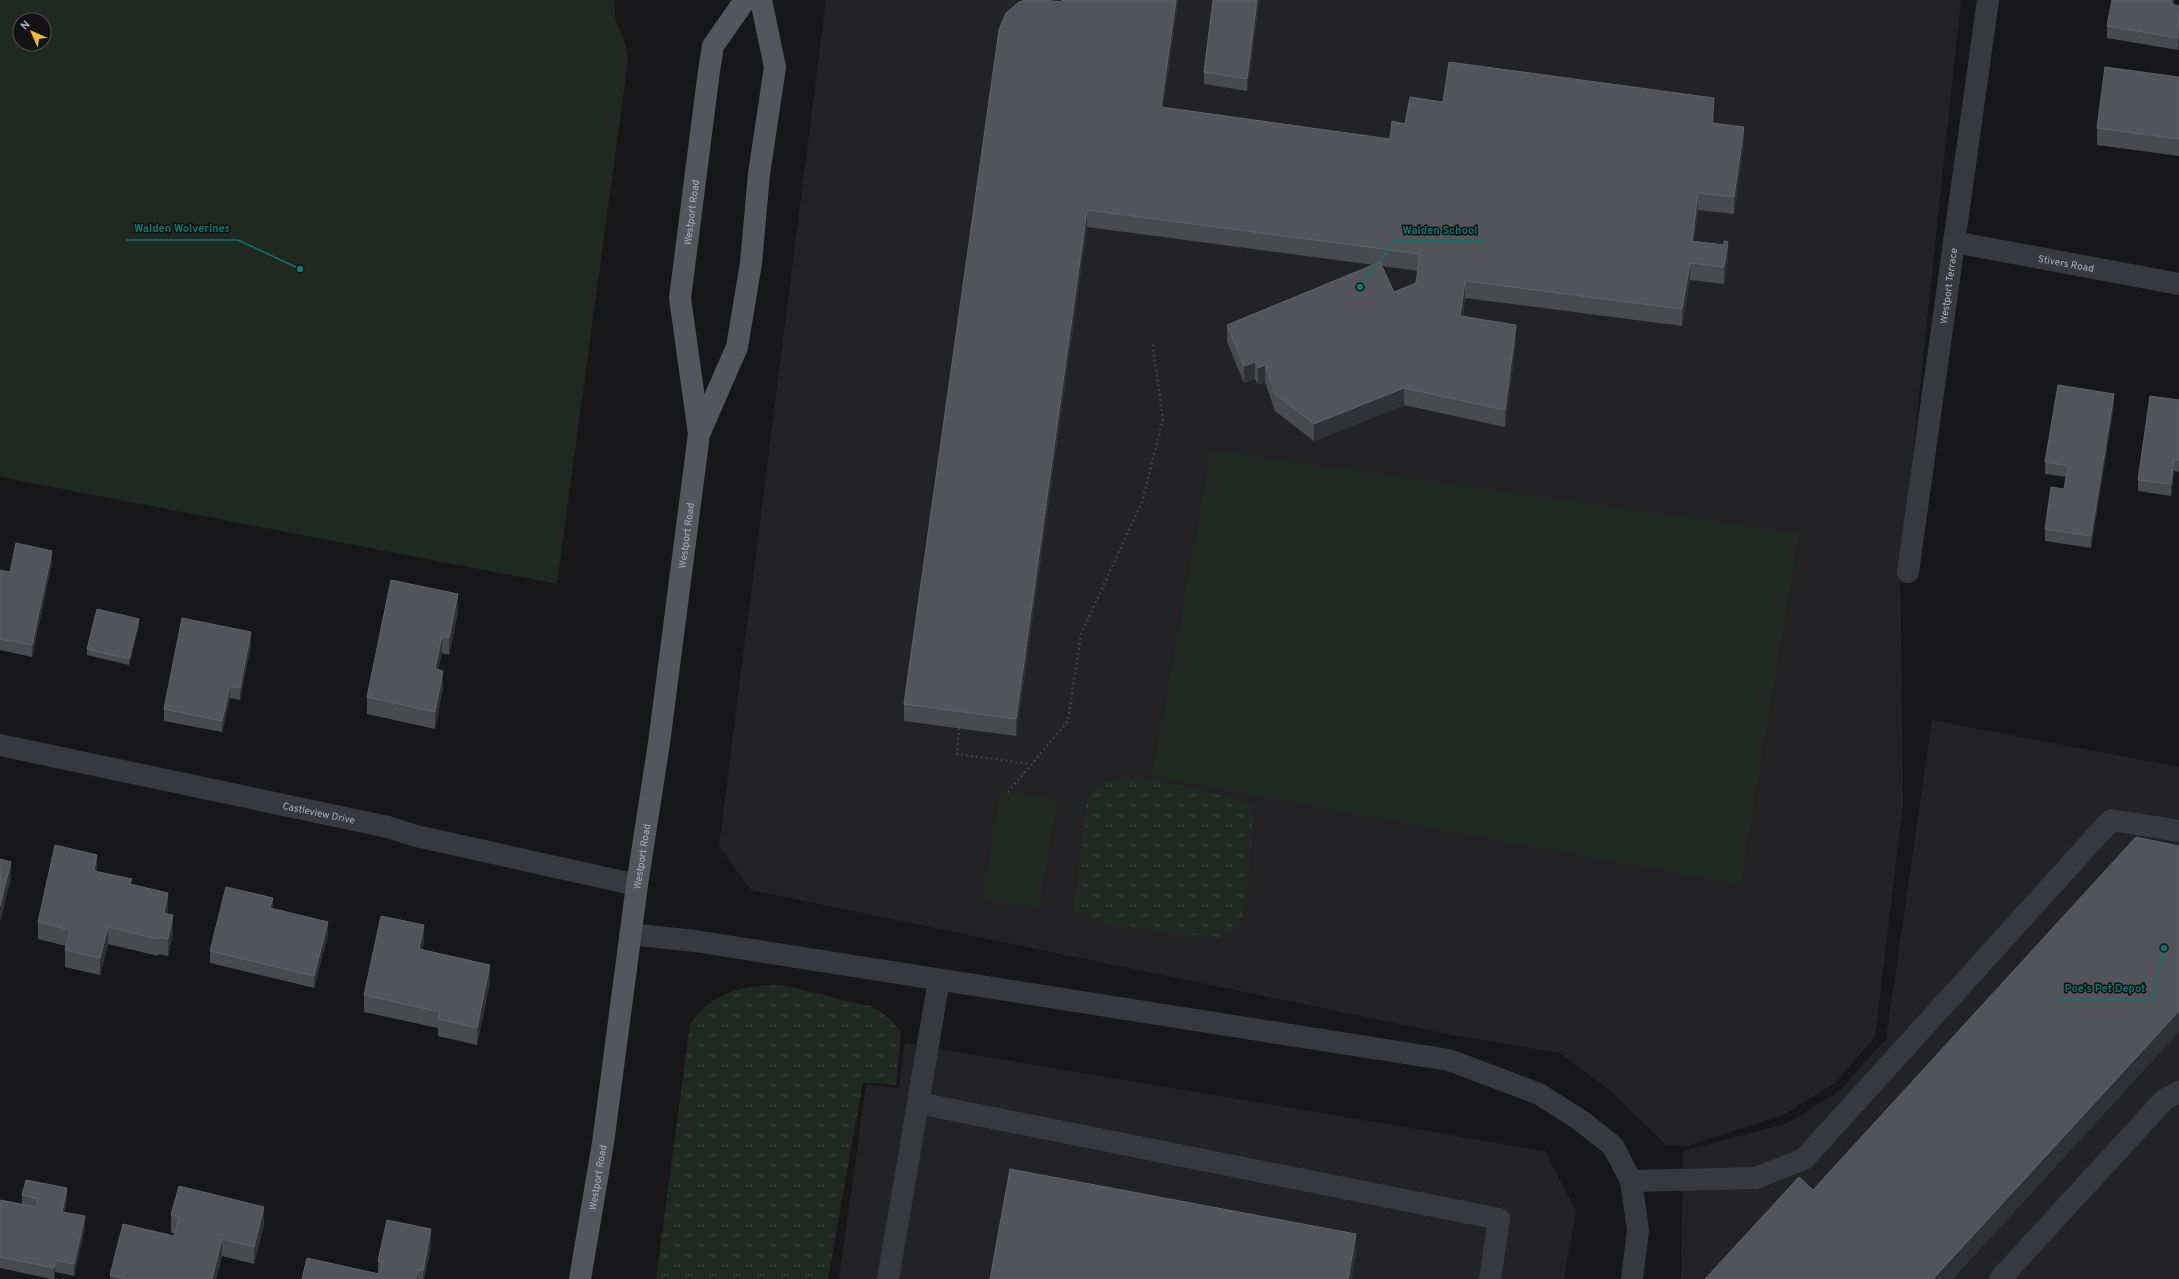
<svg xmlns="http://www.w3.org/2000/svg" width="2179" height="1279" font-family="Overpass,sans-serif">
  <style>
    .built { fill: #232326 }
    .grass { fill: url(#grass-tufts) }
    .garden { fill: #1f2821; fill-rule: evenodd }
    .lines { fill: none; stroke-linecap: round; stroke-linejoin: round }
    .path { stroke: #3e4045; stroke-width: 2.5; stroke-dasharray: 2 3; stroke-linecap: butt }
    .minor { stroke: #38393e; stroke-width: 22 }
    .major { stroke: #54565d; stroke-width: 22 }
    .wall { fill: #484a4e; fill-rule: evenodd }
    .shaded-wall { fill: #303134 }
    .building { fill: #53545a; stroke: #606268 }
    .labels { text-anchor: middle; stroke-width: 3; stroke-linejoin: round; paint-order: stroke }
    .street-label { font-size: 10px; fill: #a9aeb9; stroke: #121214 }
    .leader { fill: none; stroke: #0f766e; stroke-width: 1.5 }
    .callout-dot { fill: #0f766e; stroke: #121214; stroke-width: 1.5 }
    .callout-label { font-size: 11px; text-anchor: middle; font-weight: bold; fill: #0f766e; stroke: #121214; stroke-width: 3; stroke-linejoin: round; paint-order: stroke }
  </style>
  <defs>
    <pattern id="grass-tufts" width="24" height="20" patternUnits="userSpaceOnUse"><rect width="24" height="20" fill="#1f2821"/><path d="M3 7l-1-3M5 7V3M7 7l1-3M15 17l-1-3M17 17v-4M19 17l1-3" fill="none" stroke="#3d453f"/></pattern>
  </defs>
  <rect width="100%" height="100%" fill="#171719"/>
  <g class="built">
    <polygon points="826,0 1961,0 1900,575 1903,804 1875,1037 1835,1083 1783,1115 1686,1146 1666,1145 1611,1091 1559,1053 1457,1036 751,890 719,846"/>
    <polygon points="1932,720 2179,767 2179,1279 1681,1279 1683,1151 1788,1123 1839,1091 1886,1039"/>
    <polygon points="905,1043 1545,1151 1576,1211 1564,1279 839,1279 866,1085 899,1088"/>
  </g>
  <g class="grass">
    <path d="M 1139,778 C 1175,786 1217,790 1251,806 L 1253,815 L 1248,882 L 1242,919 L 1234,931 L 1220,937 L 1173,933 L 1102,923 L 1074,910 L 1087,800 L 1101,785 L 1120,779 Z"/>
    <path d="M 782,985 L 873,1007 L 889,1018 L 901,1031 L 896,1085 L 863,1082 L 828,1279 L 656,1279 L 690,1024 C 713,991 744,985 782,985 Z"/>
  </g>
  <g class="garden">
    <path d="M 0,0 L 614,0 L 615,18 L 626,46 L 628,61 L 557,584 L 0,477 ZM 20,20 L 44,20 L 44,44 L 20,44 Z"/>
    <polygon points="1211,451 1799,534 1740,884 1152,776"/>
    <polygon points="1000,790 1057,800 1039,908 982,899"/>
  </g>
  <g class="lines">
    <g class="path">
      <polyline points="959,728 957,754 1030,764"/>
      <polyline points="1008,792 1068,721 1081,634 1142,502 1163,419 1152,341"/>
    </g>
    <g class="minor">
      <path id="s1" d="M 1954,242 L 2179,284"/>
      <path id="s2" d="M 1908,572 L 1988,0"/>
      <path id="s3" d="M 0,745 L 388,827 L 416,836 L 637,885"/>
      <polyline points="630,934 695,941 1449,1060 1539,1094 1580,1120 1613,1146 1631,1181 1638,1230 1632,1279"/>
      <polyline points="918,1103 1499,1219 1490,1279"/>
      <polyline points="1631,1181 1756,1178 1804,1159 2111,820 2179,831"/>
      <polyline points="888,1279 939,980"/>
      <polyline points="2000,1279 2165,1099 2179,1092"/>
    </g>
    <g class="major">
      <polyline points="699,434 737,347 751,263 759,174 775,67 761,0"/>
      <path id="s4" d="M 580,1279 L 603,1143 L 637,885 L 659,743 L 699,434 L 680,298 L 709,71 L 713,46 L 745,0"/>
    </g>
  </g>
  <g class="wall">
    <path d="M 1062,0 L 1178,0 L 1163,107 L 1390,139 L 1405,124 L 1443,102 L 1714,115 L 1713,123 L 1744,144 L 1734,214 L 1698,210 L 1694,241 L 1728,259 L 1724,284 L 1690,280 L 1682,326 L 1465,298 L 1463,317 L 1516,342 L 1505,427 L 1404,405 L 1314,441 L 1275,411 L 1265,382 L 1258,385 L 1255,379 L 1244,383 L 1227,342 L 1227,325 L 1374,265 L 1087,227 L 1016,736 L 904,721 L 904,704 ZM 1382,266 L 1418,271 L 1416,283 L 1394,292 Z"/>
    <polygon points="1213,0 1259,0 1247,91 1204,84 1204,72"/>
    <polygon points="2174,0 2173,5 2179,6 2178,50 2107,38 2107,26"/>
    <polygon points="2179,77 2179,156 2097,145 2097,128"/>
    <polygon points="2179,400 2179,472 2174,471 2171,496 2138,491 2138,480"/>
    <polygon points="2114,405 2091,548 2045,541 2045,529 2064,489 2066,477 2045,474 2045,462"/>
    <polygon points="52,563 32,657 0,650 0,570 10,572"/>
    <polygon points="458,611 449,655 442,653 438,670 443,688 435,729 367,714 367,697"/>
    <polygon points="139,626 129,665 87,655 87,649"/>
    <polygon points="251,644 240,700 230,698 222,732 164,721 164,709"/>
    <polygon points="97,872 132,885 168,910 167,914 173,932 168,956 158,954 158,956 108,944 100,975 65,967 65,950 66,946 38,939 38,922"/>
    <polygon points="273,909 328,934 314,988 210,963 210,951"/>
    <polygon points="424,942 422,949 490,982 477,1045 438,1036 438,1028 364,1012 364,995"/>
    <polygon points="22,1195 67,1200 64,1212 85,1228 74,1276 55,1272 54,1279 51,1279 0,1268 0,1200 22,1204"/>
    <polygon points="171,1215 264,1224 254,1264 222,1256 216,1279 110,1279 110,1275 174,1236 175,1233 171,1233"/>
    <polygon points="431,1246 424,1279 302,1279 378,1274 378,1261"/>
  </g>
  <g class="shaded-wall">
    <polygon points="1176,0 1178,0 1161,124 1161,107"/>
    <polygon points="1257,0 1259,0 1247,91 1247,79"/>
    <polygon points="2172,0 2174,0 2172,16"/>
    <polygon points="2179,35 2179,47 2178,50 2178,38"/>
    <polygon points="1714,98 1714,115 1712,140 1712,123"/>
    <polygon points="1744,127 1744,144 1734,214 1734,197"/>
    <polygon points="1698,193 1698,210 1692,258 1692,241"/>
    <polygon points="1087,210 1087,227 1016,736 1016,719"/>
    <polygon points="1728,242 1728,259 1724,284 1724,267"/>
    <polygon points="1690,263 1690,280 1682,326 1682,309"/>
    <polygon points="1465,281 1465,298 1460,333 1460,316"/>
    <polygon points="1516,325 1516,342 1505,427 1505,410"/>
    <polygon points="1255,362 1255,379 1244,383 1244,366"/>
    <polygon points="1265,365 1265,382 1258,385 1258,368"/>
    <polygon points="1404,388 1404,405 1314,441 1314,424"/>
    <polygon points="2114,394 2114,405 2091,548 2091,536"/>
    <polygon points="2174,460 2174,471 2171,496 2171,484"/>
    <polygon points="52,551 52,563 32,657 32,645"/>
    <polygon points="458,594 458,611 449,655 449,638"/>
    <polygon points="139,619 139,626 129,665 129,659"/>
    <polygon points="251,632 251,644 240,700 240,688"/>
    <polygon points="442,636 442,653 435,686 435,669"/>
    <polygon points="443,671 443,688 435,729 435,712"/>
    <polygon points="230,686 230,698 222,732 222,721"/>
    <polygon points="97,855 97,872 94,871"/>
    <polygon points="11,862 11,879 0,923 0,906"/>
    <polygon points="168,893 168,910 164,930 164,913"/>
    <polygon points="273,898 273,910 270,908"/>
    <polygon points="173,915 173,932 168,956 168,939"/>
    <polygon points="328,922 328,934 314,988 314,976"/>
    <polygon points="424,925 424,942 419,966 419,949"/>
    <polygon points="108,927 108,944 100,975 100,958"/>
    <polygon points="490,965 490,982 477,1045 477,1028"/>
    <polygon points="2179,1011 2179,1032 1953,1279 1933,1279"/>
    <polygon points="67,1188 67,1200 62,1223 62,1212"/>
    <polygon points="264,1207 264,1224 254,1264 254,1247"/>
    <polygon points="85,1216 85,1228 74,1276 74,1264"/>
    <polygon points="431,1229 431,1246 424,1279 423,1279 423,1271"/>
    <polygon points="1356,1234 1356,1256 1352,1279 1348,1279"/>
    <polygon points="222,1239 222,1256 216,1279 212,1279"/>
    <polygon points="55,1260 55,1272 54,1279 54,1268"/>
    <polygon points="418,1270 418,1279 416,1279"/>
  </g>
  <g class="building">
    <polygon points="1026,0 1044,0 1062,2 1062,0 1176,0 1161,107 1390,139 1392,121 1405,124 1410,97 1443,102 1449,62 1714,98 1712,123 1744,127 1734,197 1698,193 1692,241 1724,245 1724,241 1728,242 1724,267 1690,263 1682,309 1465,281 1460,316 1516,325 1505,410 1404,388 1314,424 1275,394 1265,365 1258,368 1255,362 1244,366 1227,325 1380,262 1394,292 1416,283 1420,254 1087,210 1016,719 904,704 999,30 1006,13 1019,2"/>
    <polygon points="1213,0 1257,0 1247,79 1204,72"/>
    <polygon points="2112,0 2172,0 2172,4 2179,6 2178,38 2107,26"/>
    <polygon points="2105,67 2179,77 2179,139 2097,128"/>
    <polygon points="2058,385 2114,394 2091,536 2045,529 2051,487 2064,489 2068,466 2045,462"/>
    <polygon points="2150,396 2179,400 2179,460 2174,460 2171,484 2138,480"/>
    <polygon points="16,543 52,551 32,645 0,639 0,570 10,572"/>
    <polygon points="391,580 458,594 449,638 442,636 435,669 443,671 435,712 367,697"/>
    <polygon points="97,609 139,619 129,659 87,649"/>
    <polygon points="182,618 251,632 240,688 230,686 222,721 164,709"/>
    <polygon points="2136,837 2179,846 2179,1011 1933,1279 1705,1279 1799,1177 1813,1190"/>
    <polygon points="55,845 97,855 94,871 132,879 130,884 168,893 164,913 173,915 168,939 158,937 158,939 108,927 100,958 65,950 70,930 38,922"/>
    <polygon points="0,859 11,862 0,906"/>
    <polygon points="226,887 273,898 270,908 328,922 314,976 210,951"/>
    <polygon points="381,916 424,925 419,949 490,965 477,1028 438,1019 440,1012 364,995"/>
    <polygon points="1010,1169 1356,1234 1348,1279 990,1279"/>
    <polygon points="26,1180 67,1188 62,1212 85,1216 74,1264 55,1260 54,1268 0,1257 0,1200 36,1207 38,1199 22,1195"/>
    <polygon points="179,1186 264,1207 254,1247 222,1239 212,1279 127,1279 110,1275 123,1224 174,1236 179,1217 171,1215"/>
    <polygon points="387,1220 431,1229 423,1271 418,1270 416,1279 302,1279 307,1258 379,1274 382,1262 378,1261"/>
  </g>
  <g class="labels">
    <g class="street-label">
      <text dy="4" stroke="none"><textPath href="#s4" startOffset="1077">Westport Road</textPath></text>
      <text dy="4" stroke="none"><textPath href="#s1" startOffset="114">Stivers Road</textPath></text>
      <text dy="4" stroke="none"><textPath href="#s2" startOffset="289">Westport Terrace</textPath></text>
      <text dy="4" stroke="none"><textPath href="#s4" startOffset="751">Westport Road</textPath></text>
      <text dy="4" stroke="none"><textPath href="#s3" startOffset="326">Castleview Drive</textPath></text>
      <text dy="4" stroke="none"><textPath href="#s4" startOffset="427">Westport Road</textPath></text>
      <text dy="4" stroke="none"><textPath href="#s4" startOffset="103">Westport Road</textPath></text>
    </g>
  </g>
  <path class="leader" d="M300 269L238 240H126M1360 287L1395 241H1486M2164 948L2153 1000H2056"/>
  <g class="callout-dot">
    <circle cx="300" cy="269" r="4"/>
    <circle cx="1360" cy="287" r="4"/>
    <circle cx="2164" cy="948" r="4"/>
  </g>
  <g class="callout-label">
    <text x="182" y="232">Walden Wolverines</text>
    <text x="1440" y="234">Walden School</text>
    <text x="2105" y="992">Poe's Pet Depot</text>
  </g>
  <g transform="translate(32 32) rotate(315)"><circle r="19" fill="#121214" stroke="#4e5056"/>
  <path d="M0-3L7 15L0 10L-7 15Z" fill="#f3bb35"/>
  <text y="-6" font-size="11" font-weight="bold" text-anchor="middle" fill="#a9aeb9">N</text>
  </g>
</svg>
